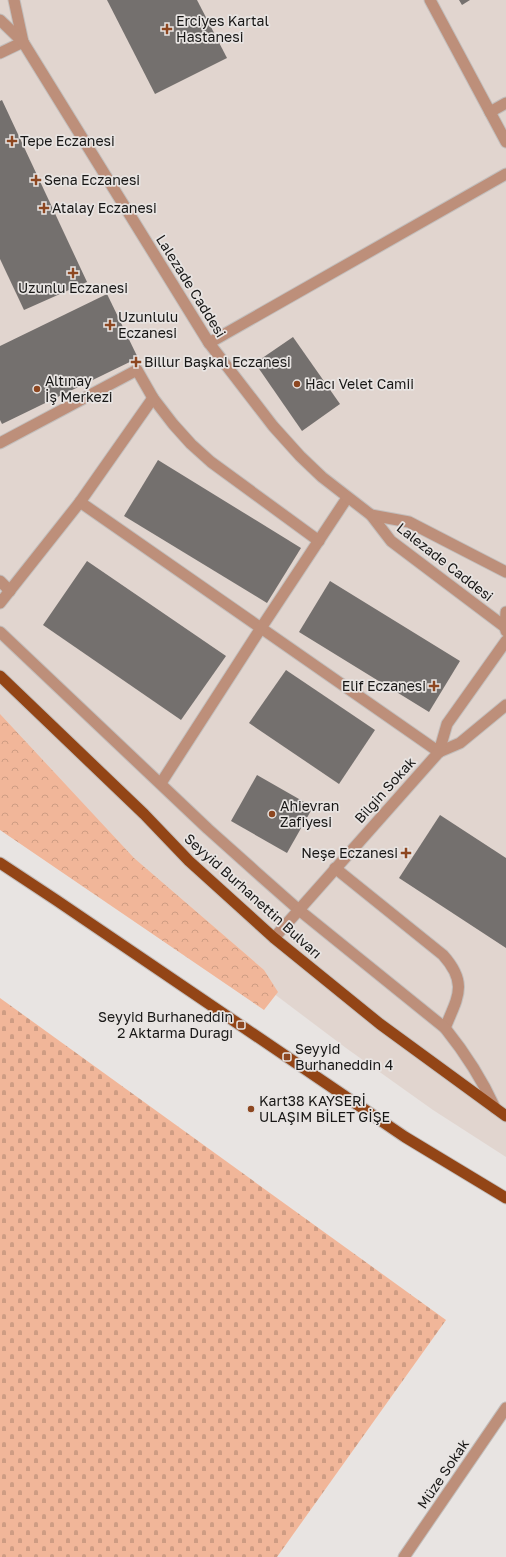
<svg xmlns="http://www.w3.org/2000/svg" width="506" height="1557" font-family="'Golos Text',sans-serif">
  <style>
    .built { fill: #e1d5cf }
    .cemetery { fill: url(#cemetery-stones) }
    .park { fill: url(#park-crowns) }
    .building { fill: #74706e }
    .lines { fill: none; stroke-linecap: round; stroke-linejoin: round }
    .service-casing { stroke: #c3bfbd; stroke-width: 13 }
    .minor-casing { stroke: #c3bfbd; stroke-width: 13 }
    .tertiary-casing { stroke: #c3bfbd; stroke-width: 13 }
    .primary-casing { stroke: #c3bfbd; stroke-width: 13 }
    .service { stroke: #bd8f7a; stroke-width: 11 }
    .minor { stroke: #bd8f7a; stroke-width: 11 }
    .tertiary { stroke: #bd8f7a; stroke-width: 11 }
    .primary { stroke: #934516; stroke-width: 11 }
    .poi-dot { fill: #8d4721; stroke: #e8e4e2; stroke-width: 1.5 }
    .labels { text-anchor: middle; stroke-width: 3.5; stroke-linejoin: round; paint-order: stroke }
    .poi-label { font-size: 14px; fill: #181716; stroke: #e8e4e2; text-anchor: start }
    .street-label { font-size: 14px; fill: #181716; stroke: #e8e4e2 }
  </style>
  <defs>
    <pattern id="cemetery-stones" width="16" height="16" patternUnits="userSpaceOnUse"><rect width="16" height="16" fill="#f1b699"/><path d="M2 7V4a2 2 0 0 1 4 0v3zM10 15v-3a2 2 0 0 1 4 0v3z" fill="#ce9c83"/></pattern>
    <pattern id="park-crowns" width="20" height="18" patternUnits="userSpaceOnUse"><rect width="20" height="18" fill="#f1b699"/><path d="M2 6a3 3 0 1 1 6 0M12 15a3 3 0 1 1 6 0" fill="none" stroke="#ce9c83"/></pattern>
  </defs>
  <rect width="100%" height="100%" fill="#e8e4e2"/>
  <polygon class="built" points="0,0 506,0 506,1157 433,1110 346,1048 261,984 0,764"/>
  <polygon class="cemetery" points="0,998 446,1320 277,1557 0,1557"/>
  <polygon class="park" points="0,714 134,858 264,970 278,992 264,1010 0,830"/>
  <g class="building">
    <polygon points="107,0 197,0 227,58 155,94"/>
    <polygon points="459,0 470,0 462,5"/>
    <polygon points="2,100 87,282 24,310 0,259 0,101"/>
    <polygon points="107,294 138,358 2,424 0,420 0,346"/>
    <polygon points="293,337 340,404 302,431 255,363"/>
    <polygon points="158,460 301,548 267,603 124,516"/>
    <polygon points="87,561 226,656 181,720 43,625"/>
    <polygon points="330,581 460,661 429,712 299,632"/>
    <polygon points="286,670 375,730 339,784 249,723"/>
    <polygon points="257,775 313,807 287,853 231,821"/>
    <polygon points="440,815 506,858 506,948 399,878"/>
  </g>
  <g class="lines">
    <g class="service-casing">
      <g id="service">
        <polyline points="0,53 23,42"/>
        <path d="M 335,868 L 443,955 C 469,984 457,998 445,1028"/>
      </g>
    </g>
    <g class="minor-casing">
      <g id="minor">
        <polyline points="430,0 506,142"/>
        <polyline points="490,112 506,103"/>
        <polyline points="209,343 506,174"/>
        <polyline points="0,443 137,370 153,398 173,424 191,444 211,462 319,541"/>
        <polyline points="80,502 439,752"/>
        <polyline points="0,581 10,591"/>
        <polyline points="0,603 80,502 153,398"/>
        <path d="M 0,632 L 208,829 L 256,872 L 299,910 L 445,1028 C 465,1053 482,1079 495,1108"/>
        <polyline points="439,752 460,743 506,705"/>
        <polyline points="161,783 261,628 347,498"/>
        <polyline points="274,938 439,752 447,724 506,641"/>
        <polyline points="404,1557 506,1408"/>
      </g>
    </g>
    <g class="tertiary-casing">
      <g id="tertiary">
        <polyline points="14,0 23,42"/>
        <polyline points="0,20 23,42 209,343 273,426 300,456 322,477 371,515 391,541 505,627"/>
        <polyline points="371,515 409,522 506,572"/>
        <polyline points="506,631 505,627 506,612"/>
      </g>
    </g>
    <g class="primary-casing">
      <g id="primary">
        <polyline points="0,676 144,814 189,861 274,938 380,1024 506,1116"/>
        <polyline points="0,863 56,900 405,1137 506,1198"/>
      </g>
    </g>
    <use href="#service" class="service"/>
    <use href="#minor" class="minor"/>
    <use href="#tertiary" class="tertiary"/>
    <use href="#primary" class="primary"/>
  </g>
  <g class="poi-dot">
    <path d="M165 23h4v4h4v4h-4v4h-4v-4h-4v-4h4z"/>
    <path d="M10 135h4v4h4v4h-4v4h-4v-4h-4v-4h4z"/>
    <path d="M34 174h4v4h4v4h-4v4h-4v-4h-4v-4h4z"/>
    <path d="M42 202h4v4h4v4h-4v4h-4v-4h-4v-4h4z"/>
    <path d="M71 267h4v4h4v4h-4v4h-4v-4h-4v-4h4z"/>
    <path d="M108 319h4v4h4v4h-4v4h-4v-4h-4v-4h4z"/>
    <path d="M134 356h4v4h4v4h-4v4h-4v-4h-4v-4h4z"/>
    <circle cx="297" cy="384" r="4"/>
    <circle cx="37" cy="389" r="4"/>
    <path d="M432 680h4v4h4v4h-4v4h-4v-4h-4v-4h4z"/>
    <circle cx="272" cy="814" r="4"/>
    <path d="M404 847h4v4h4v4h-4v4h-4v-4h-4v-4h4z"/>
    <rect x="237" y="1021" width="8" height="8" rx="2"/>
    <rect x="283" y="1053" width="8" height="8" rx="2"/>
    <circle cx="251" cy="1109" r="4"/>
  </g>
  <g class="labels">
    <g class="poi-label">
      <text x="176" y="26">Erciyes Kartal<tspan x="176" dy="16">Hastanesi</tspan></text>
      <text x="20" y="146">Tepe Eczanesi</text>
      <text x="44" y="185">Sena Eczanesi</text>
      <text x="52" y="213">Atalay Eczanesi</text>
      <text x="73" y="293" text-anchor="middle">Uzunlu Eczanesi</text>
      <text x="118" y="322">Uzunlulu<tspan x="118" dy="16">Eczanesi</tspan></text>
      <text x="144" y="367">Billur Başkal Eczanesi</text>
      <text x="45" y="386">Altınay<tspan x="45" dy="16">İş Merkezi</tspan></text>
      <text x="305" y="389">Hacı Velet Camii</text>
      <text x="426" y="691" text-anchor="end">Elif Eczanesi</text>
      <text x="280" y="811">Ahievran<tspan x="280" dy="16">Zafiyesi</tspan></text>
      <text x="398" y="858" text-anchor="end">Neşe Eczanesi</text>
      <text x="233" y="1022" text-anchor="end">Seyyid Burhaneddin<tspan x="233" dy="16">2 Aktarma Durağı</tspan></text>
      <text x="295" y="1054">Seyyid<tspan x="295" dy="16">Burhaneddin 4</tspan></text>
      <text x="259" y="1106">Kart38 KAYSERİ<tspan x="259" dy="16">ULAŞIM BİLET GİŞE</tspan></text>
    </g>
    <g class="street-label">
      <text transform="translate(191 286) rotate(58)" y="5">Lalezade Caddesi</text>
      <text transform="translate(445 562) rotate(38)" y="5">Lalezade Caddesi</text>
      <text transform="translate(385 790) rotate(-48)" y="5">Bilgin Sokak</text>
      <text transform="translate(253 896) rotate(42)" y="5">Seyyid Burhanettin Bulvarı</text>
      <text transform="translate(443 1474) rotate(-56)" y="5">Müze Sokak</text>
    </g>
  </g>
</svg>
